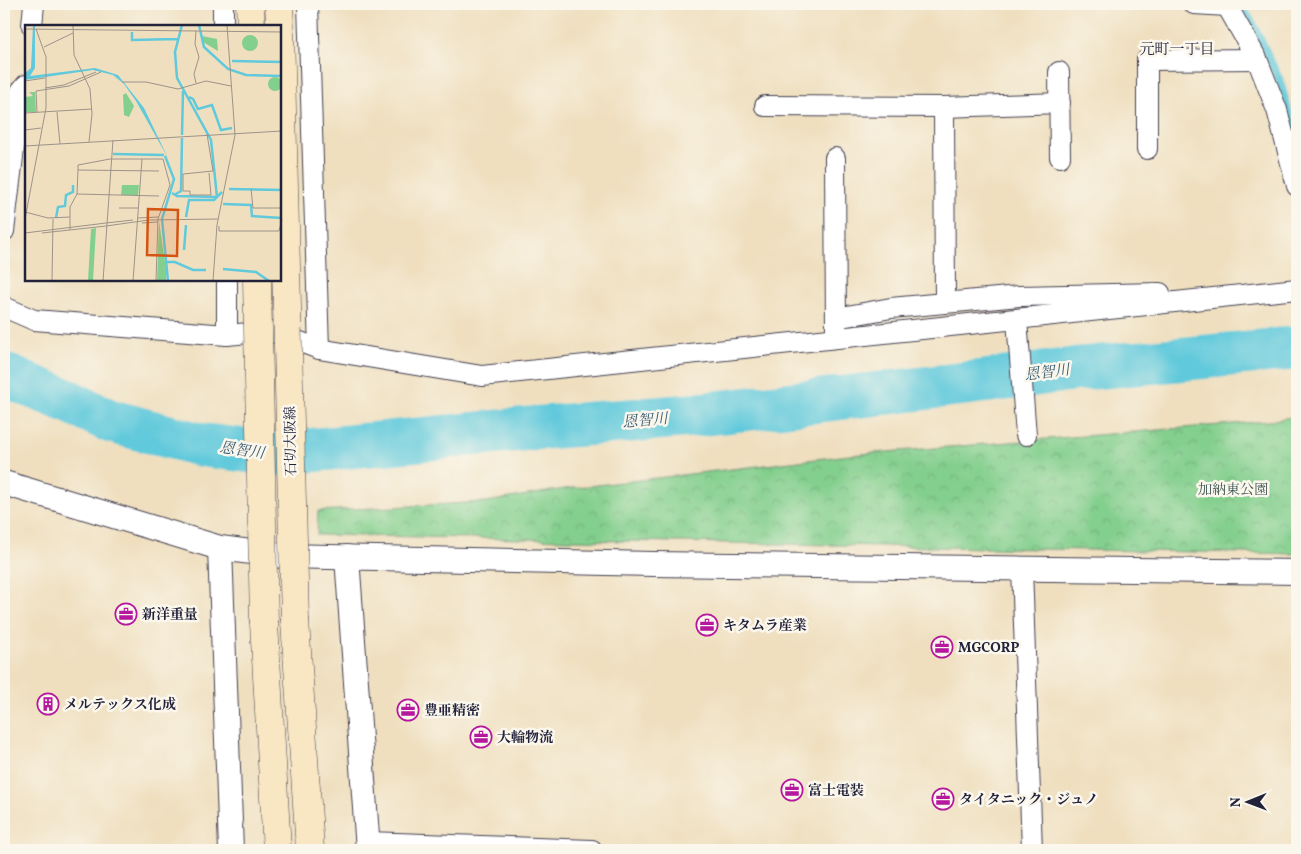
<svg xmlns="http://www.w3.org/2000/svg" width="1301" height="854" font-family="Vollkorn,'Noto Serif JP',serif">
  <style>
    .park { fill: url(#park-crowns); stroke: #527864 }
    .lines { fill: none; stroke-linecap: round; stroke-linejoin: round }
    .stream { stroke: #60c9db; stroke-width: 8 }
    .river { stroke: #60c9db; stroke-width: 44 }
    .minor-casing { stroke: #413e4f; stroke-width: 22 }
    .tertiary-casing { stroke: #413e4f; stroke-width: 26 }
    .secondary-casing { stroke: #413e4f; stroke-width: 29 }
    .minor { stroke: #fff; stroke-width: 20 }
    .tertiary { stroke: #fff; stroke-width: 24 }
    .secondary { stroke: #f9e7c3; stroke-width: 28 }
    .secondary-bridge-casing { stroke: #413e4f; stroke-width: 29; stroke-linecap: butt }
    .secondary-bridge { stroke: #f9e7c3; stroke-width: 28 }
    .labels { text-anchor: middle; stroke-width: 5; stroke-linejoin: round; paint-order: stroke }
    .street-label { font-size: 14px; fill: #22223b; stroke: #fbf7ec }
    .park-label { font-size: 14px; fill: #3f5654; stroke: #fbf7ec }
    .poi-label { font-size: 14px; font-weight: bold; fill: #22223b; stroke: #fbf7ec; text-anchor: start }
    .neighbourhood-label { font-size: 15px; fill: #22223b; stroke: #fbf7ec }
    .water-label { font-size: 15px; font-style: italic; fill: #385c73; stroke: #fbf7ec }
    .inset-river { fill: none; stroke: #60c9db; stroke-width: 2.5 }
    .inset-road { fill: none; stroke: #9d938a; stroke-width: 1 }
    .view { fill: #d45411; fill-opacity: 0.15; stroke: #d45411; stroke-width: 2.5 }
    .inset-edge { fill: none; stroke: #22223b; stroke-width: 2.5 }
  </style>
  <defs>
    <pattern id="park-crowns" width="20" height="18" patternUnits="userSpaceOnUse" patternTransform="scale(1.25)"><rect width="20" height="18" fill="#83cf8d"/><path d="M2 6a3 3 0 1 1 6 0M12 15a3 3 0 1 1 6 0" fill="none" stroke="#71b17b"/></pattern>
  </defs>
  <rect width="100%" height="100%" fill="#fbf7ec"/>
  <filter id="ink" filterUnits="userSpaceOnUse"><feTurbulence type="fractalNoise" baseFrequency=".02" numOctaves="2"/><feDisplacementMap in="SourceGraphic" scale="10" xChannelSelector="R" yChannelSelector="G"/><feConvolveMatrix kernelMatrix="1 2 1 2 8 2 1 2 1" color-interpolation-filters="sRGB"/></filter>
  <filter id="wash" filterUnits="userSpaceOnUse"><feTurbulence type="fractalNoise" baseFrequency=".0096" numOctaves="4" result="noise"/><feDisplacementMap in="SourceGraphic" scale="20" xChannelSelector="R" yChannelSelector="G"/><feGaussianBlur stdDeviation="1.12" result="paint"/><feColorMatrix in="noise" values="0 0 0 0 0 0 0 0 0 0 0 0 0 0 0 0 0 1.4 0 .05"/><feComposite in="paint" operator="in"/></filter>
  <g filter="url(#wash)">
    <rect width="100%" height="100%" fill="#efdfbf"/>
    <polygon class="park" points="1297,416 1297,554 317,535 318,511 486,502 564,489 850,455 1269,421"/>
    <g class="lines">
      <polyline class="stream" points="1240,4 1253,24 1280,81 1297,145"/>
      <polyline class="river" points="4,375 68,401 110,421 201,445 274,454 525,429 686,416 987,381 1076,369 1297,348"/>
    </g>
  </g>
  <g filter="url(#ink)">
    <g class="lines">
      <g class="minor-casing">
        <g id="minor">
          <polyline points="223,4 223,26"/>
          <polyline points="308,4 319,349"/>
          <polyline points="1194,4 1227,6"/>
          <polyline points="1226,4 1257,59 1277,110 1297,186"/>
          <polyline points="32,26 34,4"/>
          <polyline points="1059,72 1060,157"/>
          <polyline points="765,106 944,107 1060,103"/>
          <polyline points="944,107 945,303"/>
          <polyline points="1147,149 1147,60 1257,59"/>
          <polyline points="835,158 836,331"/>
          <polyline points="4,231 21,91 26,85"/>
          <polyline points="227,280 227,335"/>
          <polyline points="4,307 34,320 227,335 271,331 319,349 482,376 1297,289"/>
          <polyline points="836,318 891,308 1019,296 1160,293"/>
          <polyline points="1017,320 1026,435"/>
          <polyline points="1022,568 1032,850"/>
          <polyline points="368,842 592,850"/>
        </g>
      </g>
      <g class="tertiary-casing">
        <g id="tertiary">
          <polyline points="4,483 220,548 283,556 653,564 1297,572"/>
          <polyline points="220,548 231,850"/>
          <polyline points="347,557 368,850"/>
        </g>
      </g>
      <g class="secondary-casing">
        <g id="secondary">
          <polyline points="250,4 251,26"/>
          <polyline points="279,4 280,26"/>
          <polyline points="295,621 310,850"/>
          <polyline points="264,623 277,850"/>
        </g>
      </g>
      <use href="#minor" class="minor"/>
      <use href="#tertiary" class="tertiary"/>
      <use href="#secondary" class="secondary"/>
      <g class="secondary-bridge-casing">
        <g id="secondary-bridge">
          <polyline points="280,31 295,621"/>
          <polyline points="257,280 264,623"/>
        </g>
      </g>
      <use href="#secondary-bridge" class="secondary-bridge"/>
    </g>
  </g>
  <defs>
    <g id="office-ring" transform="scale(1.125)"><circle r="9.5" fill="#fbf7ec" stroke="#b5179e" stroke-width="1.5"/><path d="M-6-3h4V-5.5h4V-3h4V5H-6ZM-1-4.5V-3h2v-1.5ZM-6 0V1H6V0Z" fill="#b5179e"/></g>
    <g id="building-ring" transform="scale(1.125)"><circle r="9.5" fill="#fbf7ec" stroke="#b5179e" stroke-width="1.5"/><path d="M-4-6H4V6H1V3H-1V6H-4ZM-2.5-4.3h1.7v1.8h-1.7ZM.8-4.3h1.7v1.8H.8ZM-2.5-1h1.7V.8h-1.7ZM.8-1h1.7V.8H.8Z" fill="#b5179e"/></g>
  </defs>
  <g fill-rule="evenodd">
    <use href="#office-ring" x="126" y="614"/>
    <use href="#office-ring" x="707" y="625"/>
    <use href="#office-ring" x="942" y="647"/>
    <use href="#building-ring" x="48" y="704"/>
    <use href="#office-ring" x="408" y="710"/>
    <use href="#office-ring" x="481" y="737"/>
    <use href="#office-ring" x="792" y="790"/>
    <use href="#office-ring" x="943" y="799"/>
  </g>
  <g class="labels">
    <g class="street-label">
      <text transform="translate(290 441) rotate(-91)" y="5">石切大阪線</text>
    </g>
    <g class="park-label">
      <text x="1233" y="494">加納東公園</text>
    </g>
    <g class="poi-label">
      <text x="142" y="619">新洋重量</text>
      <text x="723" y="630">キタムラ産業</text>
      <text x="958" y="652">MGCORP</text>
      <text x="64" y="709">メルテックス化成</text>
      <text x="424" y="715">豊亜精密</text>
      <text x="497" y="742">大輪物流</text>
      <text x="808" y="795">富士電装</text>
      <text x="959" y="804">タイタニック・ジュノ</text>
    </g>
    <g class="neighbourhood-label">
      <text x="1177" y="54">元町一丁目</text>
    </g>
    <g class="water-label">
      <text transform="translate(1047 372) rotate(-7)" y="5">恩智川</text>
      <text transform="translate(645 420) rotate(-5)" y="5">恩智川</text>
      <text transform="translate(242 450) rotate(8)" y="5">恩智川</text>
    </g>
  </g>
  <g transform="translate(25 25)">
    <rect width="256" height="256" fill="#efdfbf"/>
    <path d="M217 18a8 8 0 1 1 16 0a8 8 0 1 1-16 0ZM 177,11 L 192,14 L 193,26 L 178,17 Z" fill="#83cf8d"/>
    <path d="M243 59a7 7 0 1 1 14 0a7 7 0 1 1-14 0ZM 4,67 L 10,67 L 11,87 L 0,87 L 0,72 L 8,71 ZM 101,68 L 109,81 L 104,92 L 99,90 L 98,70 ZM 97,160 L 114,160 L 113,170 L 96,170 ZM 134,196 L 141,244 L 141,256 L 132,256 ZM 71,203 L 68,256 L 63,256 L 66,204 Z" fill="#83cf8d"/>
    <path d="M 8,0 L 10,0 L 10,43 L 5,51 L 70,43 L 93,50 L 119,83 L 143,133 L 111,76 L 99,59 L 88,50 L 68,45 L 0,55 L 0,48 L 6,43 Z" fill="#60c9db"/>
    <path class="inset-river" d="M 157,0 L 150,27 L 152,53 L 186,115 L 192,172M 174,0 L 179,22 L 203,44 L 221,50 L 257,51M 107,7 L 107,15 L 153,14M 207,36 L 257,37M 164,72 L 168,74 L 173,84 L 187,80 L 196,105 L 207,103M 157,110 L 158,66M 88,129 L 139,130M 140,131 L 149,154 L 137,194 L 143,256M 204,164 L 257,165M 147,168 L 152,171 L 192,172 L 197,167M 149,170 L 156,166 L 157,113M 198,179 L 226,180 L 227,191 L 257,193M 161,192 L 164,175 L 189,175 L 192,172M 31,193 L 33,182 L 40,181 L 41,170 L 48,167 L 48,160M 159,225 L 161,200M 141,237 L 150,237 L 168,245 L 181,245M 198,244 L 231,247 L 244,256"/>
    <path class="inset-road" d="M 48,0 L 49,30 L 65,64 L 67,89 L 64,117M 0,4 L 257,7M 19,22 L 48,8M 0,56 L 20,53M 97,57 L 121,57 L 153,64 L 181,56 L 206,61M 171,58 L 169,49 L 174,32 L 170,19 L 171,6M 20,63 L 39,60 L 71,47M 12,87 L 11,66 L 44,61 L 76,47M 32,87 L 35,119M 0,88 L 67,84M 0,105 L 16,103M 182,109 L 188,146 L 158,149 L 158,166 L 165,166 L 165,170 L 186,170 L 184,148M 0,121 L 257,106M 53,145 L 53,140 L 85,134 L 138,134 L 145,160 L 133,194 L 131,256M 226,164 L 228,183 L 257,183M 52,169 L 53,145 L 134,146M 94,183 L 113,183M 0,187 L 23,193 L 45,192M 113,193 L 133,192M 0,194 L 21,83 L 21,32 L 11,4M 81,198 L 108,195M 117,198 L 133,197M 81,201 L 124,195 L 193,194M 194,201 L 194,206 L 254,206 L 257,194M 45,205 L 45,182 L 52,169 L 134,171M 0,208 L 81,198M 17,208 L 81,201M 27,256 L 28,194M 78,256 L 88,115M 108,256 L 117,134M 188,256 L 192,200 L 210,110 L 202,0"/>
    <path class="view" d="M 123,184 L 153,185 L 152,231 L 122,230 Z"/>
    <rect width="256" height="256" class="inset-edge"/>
  </g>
  <rect width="1301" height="854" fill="none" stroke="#fbf7ec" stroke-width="20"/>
  <g transform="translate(1248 802) rotate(269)" stroke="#fbf7ec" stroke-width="4" paint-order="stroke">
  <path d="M0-4L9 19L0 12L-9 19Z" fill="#22223b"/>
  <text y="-8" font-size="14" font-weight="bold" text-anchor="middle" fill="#22223b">N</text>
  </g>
</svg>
